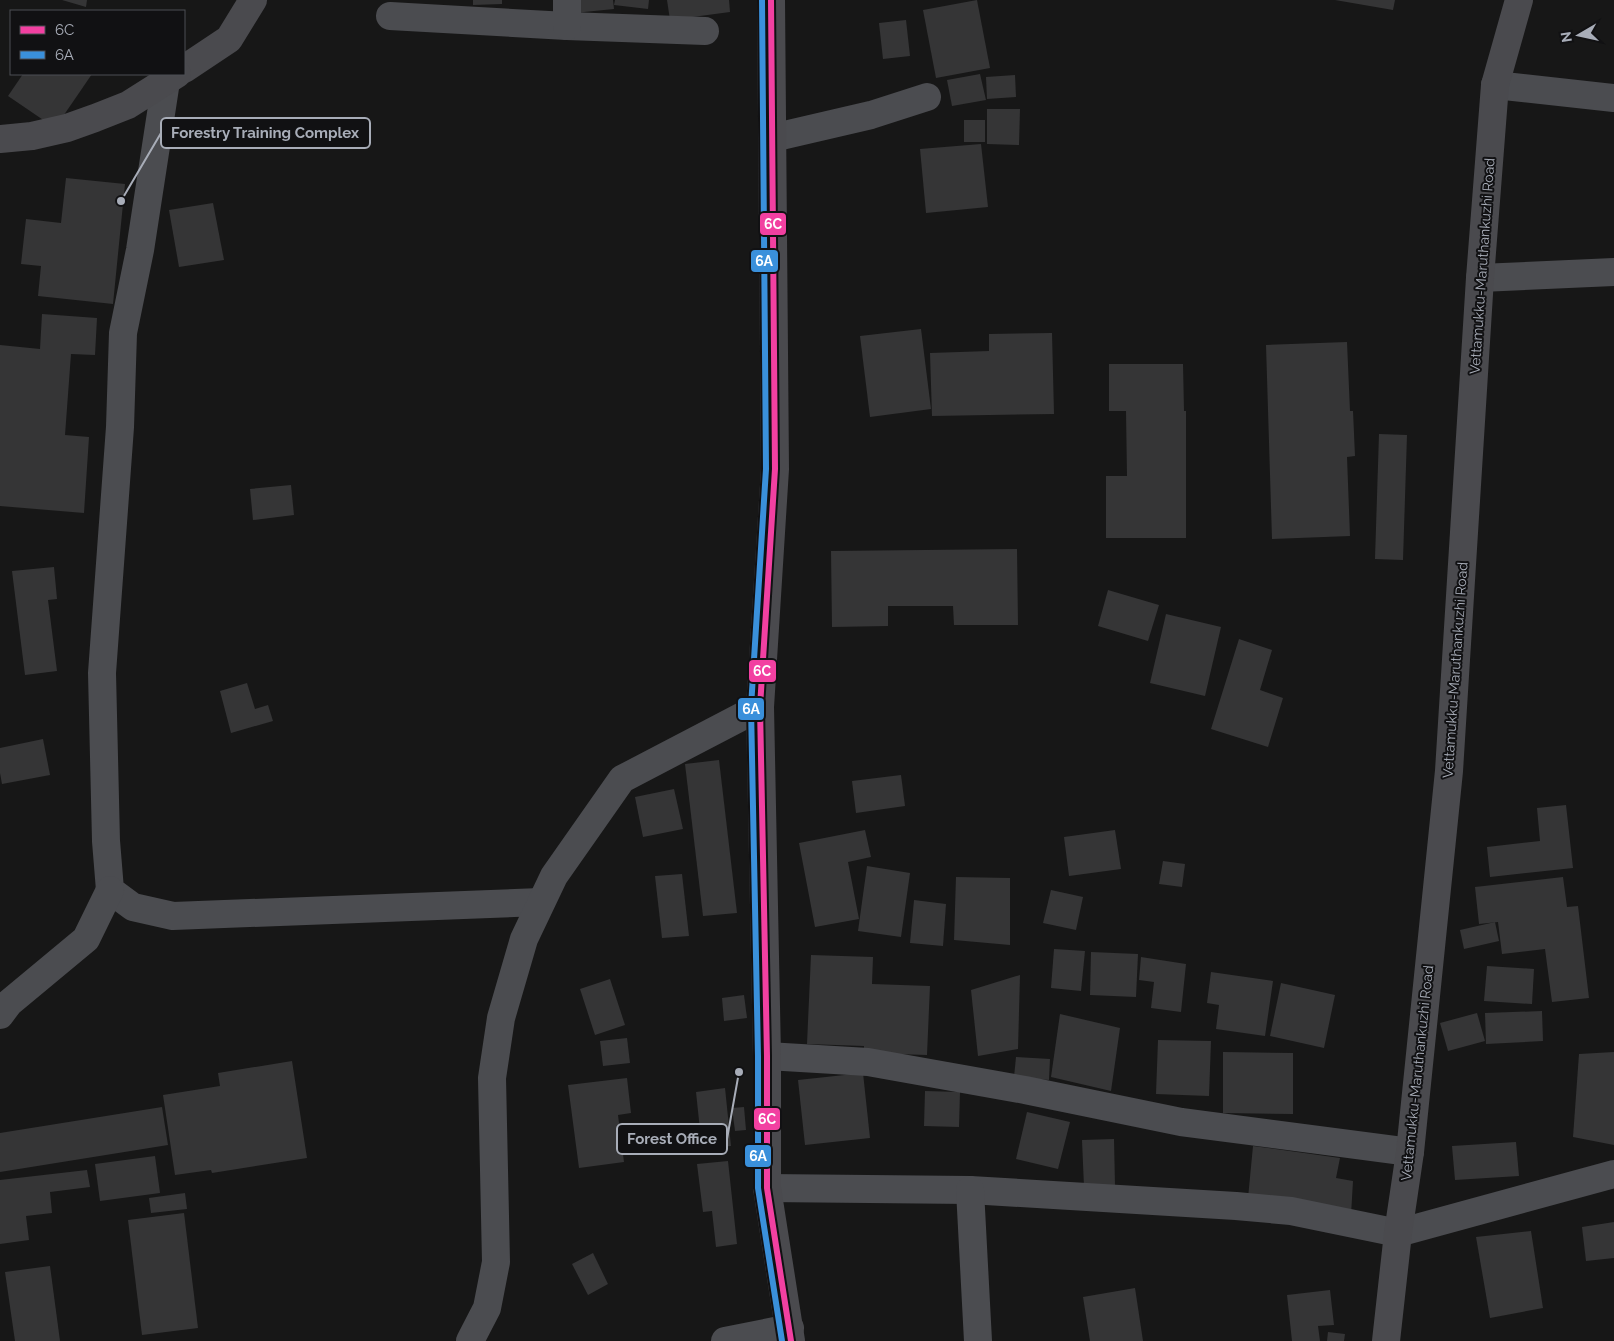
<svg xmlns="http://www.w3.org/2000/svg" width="1614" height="1341" font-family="Raleway,sans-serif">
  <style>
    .building { fill: #353536 }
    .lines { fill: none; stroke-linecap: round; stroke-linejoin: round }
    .street { stroke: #4b4c50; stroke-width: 28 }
    .secondary { stroke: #4a4a4e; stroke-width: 28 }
    .bus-1-casing { stroke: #111113; stroke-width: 10 }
    .bus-2-casing { stroke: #111113; stroke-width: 10 }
    .bus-1 { stroke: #f240a1; stroke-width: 6 }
    .bus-2 { stroke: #3a90db; stroke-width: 6 }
    .labels { text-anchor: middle; stroke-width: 4; stroke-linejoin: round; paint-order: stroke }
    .street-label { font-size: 14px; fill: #a8adb8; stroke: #111113 }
    .leader { fill: none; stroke: #a8adb8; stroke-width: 2 }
    .callout-dot { fill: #a8adb8; stroke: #111113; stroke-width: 2 }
    .callout { fill: #111113; stroke: #a8adb8; stroke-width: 2 }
    .callout-label { font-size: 15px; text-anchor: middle; font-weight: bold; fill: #a8adb8 }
    .line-badge { stroke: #111113; stroke-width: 2 }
    .badge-label { font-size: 14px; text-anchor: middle; font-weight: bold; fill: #fff }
  </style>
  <rect width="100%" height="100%" fill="#171717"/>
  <g class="building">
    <polygon points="62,0 87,0 86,7"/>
    <polygon points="473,0 502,0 502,4 473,5"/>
    <polygon points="576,0 613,0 614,9 574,13"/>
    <polygon points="615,0 649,0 648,9 614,5"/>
    <polygon points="667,0 729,0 730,12 670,20"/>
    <polygon points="977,0 990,68 936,78 923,10"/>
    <polygon points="1335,0 1395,0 1393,10"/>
    <polygon points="906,20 910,56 883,59 879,23"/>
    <polygon points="23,74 92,74 55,128 8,96"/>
    <polygon points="980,74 986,100 952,106 947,80"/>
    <polygon points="1015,75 1016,97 987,99 986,77"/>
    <polygon points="987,109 1020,109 1019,145 987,144"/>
    <rect x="964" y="120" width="21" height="22"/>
    <polygon points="981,144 988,207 926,213 920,149"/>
    <polygon points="66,178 125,184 113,304 38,296 41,266 21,264 26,219 61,223"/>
    <polygon points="213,203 224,260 179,267 169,210"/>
    <polygon points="42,314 97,318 95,355 71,354 65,435 89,437 84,513 0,506 0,345 40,349"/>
    <polygon points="921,329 931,409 870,417 860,336"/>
    <polygon points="1052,333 1054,414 932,416 930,353 989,351 989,334"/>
    <polygon points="1347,342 1350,411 1353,411 1355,456 1347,457 1350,536 1272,539 1266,345"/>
    <polygon points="1109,364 1183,364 1184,411 1186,411 1186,538 1106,538 1106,476 1127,476 1126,411 1109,411"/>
    <polygon points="1379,434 1407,435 1403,560 1375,559"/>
    <polygon points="291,485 294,515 253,520 250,489"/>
    <polygon points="1017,549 1018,625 954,625 953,606 888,606 888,626 832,627 831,551"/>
    <polygon points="54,567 57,599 48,600 57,671 25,675 12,571"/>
    <polygon points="1108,590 1159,605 1148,641 1098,626"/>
    <polygon points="1166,614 1221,627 1205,696 1150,683"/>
    <polygon points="1239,639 1272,650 1260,690 1283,698 1268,747 1211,729"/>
    <polygon points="247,683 255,709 268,705 273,721 231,733 220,691"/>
    <polygon points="43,739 50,775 2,784 0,773 0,748"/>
    <polygon points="719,760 737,913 703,916 685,764"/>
    <polygon points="901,775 905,806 856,813 852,781"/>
    <polygon points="674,789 683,829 643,837 635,797"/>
    <polygon points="1566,805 1573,868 1490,877 1487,847 1540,841 1537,808"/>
    <polygon points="865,830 871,857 848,862 859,919 815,927 799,843"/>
    <polygon points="1115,830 1121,869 1069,876 1064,837"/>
    <polygon points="1163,861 1185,864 1182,887 1159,884"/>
    <polygon points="867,866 910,873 901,937 858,931"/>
    <polygon points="682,874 689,936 662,938 655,876"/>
    <polygon points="956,877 1010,878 1010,945 954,940"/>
    <polygon points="1563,877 1567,907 1578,906 1589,998 1552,1002 1545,949 1502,954 1498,922 1479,924 1475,887"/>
    <polygon points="1051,890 1083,897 1076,930 1043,923"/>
    <polygon points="914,900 946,904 943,946 910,943"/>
    <polygon points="1495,922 1499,941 1464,949 1460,930"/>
    <polygon points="1054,949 1085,951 1081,991 1051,988"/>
    <polygon points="1091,952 1138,954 1136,997 1090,995"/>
    <polygon points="811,955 873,957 872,984 930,986 927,1055 864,1053 864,1046 807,1044"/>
    <polygon points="1141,957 1186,964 1181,1012 1151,1008 1154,982 1139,980"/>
    <polygon points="1487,966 1534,969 1532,1004 1484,1001"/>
    <polygon points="1211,972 1273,981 1265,1036 1216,1029 1219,1005 1207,1003"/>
    <polygon points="1020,975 1018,1049 978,1056 971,990"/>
    <polygon points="610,979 625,1025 595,1035 580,989"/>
    <polygon points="1281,983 1335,995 1324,1048 1270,1036"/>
    <polygon points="744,995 747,1018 724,1021 722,998"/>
    <polygon points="1542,1011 1543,1041 1486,1044 1485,1013"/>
    <polygon points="1477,1013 1485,1041 1448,1051 1440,1023"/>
    <polygon points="1060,1014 1120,1028 1111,1091 1051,1077"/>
    <polygon points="627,1038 630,1063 603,1066 600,1041"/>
    <polygon points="1158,1040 1211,1041 1209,1096 1156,1094"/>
    <polygon points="1223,1052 1293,1053 1293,1114 1223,1113"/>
    <polygon points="1614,1052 1614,1145 1573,1137 1579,1054"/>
    <polygon points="1016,1057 1050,1059 1049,1080 1014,1077"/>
    <polygon points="292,1061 307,1158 212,1173 211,1170 175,1175 163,1095 220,1086 218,1073"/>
    <polygon points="863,1073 870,1138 805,1145 798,1080"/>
    <polygon points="627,1078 631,1113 618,1115 624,1162 579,1168 568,1085"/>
    <polygon points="725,1088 731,1146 702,1149 696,1092"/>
    <polygon points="925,1091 960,1092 959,1127 924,1126"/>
    <polygon points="162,1107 168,1145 0,1172 0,1133"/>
    <polygon points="744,1107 746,1130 735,1131 732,1108"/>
    <polygon points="1027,1112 1070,1122 1058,1169 1016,1159"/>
    <polygon points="1114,1139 1115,1186 1084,1187 1082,1140"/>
    <polygon points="1516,1142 1519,1176 1455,1180 1452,1146"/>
    <polygon points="1253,1146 1340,1158 1336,1178 1353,1181 1351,1215 1248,1198"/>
    <polygon points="155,1156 160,1193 100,1201 95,1164"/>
    <polygon points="728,1161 737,1244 716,1247 712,1211 703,1212 697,1164"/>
    <polygon points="87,1170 90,1187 50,1192 52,1213 26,1216 29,1240 0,1244 0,1180"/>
    <polygon points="185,1193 187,1209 151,1213 149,1198"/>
    <polygon points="184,1213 198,1328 142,1335 128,1220"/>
    <polygon points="1614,1222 1614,1258 1586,1261 1582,1227"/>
    <polygon points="1531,1231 1543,1308 1490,1318 1476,1237"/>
    <polygon points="593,1253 608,1284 588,1295 572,1264"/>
    <polygon points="50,1266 60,1341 15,1341 5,1272"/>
    <polygon points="1135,1288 1143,1341 1090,1341 1083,1297"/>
    <polygon points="1330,1290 1334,1325 1318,1326 1320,1341 1292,1341 1287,1295"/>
    <polygon points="1328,1332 1345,1334 1344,1341 1327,1341"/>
  </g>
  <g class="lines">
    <g class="street">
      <polyline points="390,16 567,26 705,31"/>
      <polyline points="567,26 567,0"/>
      <polyline points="166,81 140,250 123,333 120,427 102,673 106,841 110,890 133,907 173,916 541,902"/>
      <polyline points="1495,85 1614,98"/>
      <polyline points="772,138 871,115 927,97"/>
      <polyline points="1480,278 1614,272"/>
      <polyline points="0,1015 9,1003 86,939 110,890"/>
      <polyline points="767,1056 868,1062 1025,1090 1181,1122 1410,1152"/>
      <polyline points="767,1188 970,1190 1236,1206 1291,1211 1398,1233 1614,1174"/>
      <polyline points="970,1190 978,1341"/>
      <polyline points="470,1341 487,1308 496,1262 492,1078 501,1018 524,939 554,876 622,779 760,707"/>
      <polyline points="725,1341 790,1328"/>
    </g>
    <g class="secondary">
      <polyline points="771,0 775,469 760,707 767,1056 767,1188 791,1341"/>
      <polyline points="184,69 229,39 253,0"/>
      <polyline points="0,139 32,136 67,128 95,118 128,105 177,74"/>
      <polyline points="1386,1341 1398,1233 1410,1152 1449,771 1480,278 1495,85 1519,0"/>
    </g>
    <g class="bus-1-casing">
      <polyline id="bus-1" points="771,0 775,469 760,707 767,1056 767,1188 791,1341"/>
    </g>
    <g class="bus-2-casing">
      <polyline id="bus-2" points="762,0 766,469 751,707 758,1056 758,1188 782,1341"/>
    </g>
    <use href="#bus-1" class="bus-1"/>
    <use href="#bus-2" class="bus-2"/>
  </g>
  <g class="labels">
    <g class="street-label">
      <text transform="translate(1482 266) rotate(-86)" y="5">Vettamukku-Maruthankuzhi Road</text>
      <text transform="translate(1455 670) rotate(-86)" y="5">Vettamukku-Maruthankuzhi Road</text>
      <text transform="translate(1417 1073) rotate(-84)" y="5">Vettamukku-Maruthankuzhi Road</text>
    </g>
  </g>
  <path class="leader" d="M121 201L161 133M739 1072L727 1139"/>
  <g class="callout-dot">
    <circle cx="121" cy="201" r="5"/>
    <circle cx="739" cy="1072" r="5"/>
  </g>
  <g class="callout">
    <rect x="161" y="118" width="209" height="30" rx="5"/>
    <rect x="617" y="1124" width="110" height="30" rx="5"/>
  </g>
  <g class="callout-label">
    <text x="265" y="138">Forestry Training Complex</text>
    <text x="672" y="1144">Forest Office</text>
  </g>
  <g class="line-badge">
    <rect x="759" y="212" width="28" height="24" rx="5" fill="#f240a1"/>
    <rect x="750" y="249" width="29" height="24" rx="5" fill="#3a90db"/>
    <rect x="748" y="659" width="29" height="24" rx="5" fill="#f240a1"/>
    <rect x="737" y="697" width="28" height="24" rx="5" fill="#3a90db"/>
    <rect x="753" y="1107" width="28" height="24" rx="5" fill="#f240a1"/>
    <rect x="744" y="1144" width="28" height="24" rx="5" fill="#3a90db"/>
  </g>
  <g class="badge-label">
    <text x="773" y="229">6C</text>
    <text x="764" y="266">6A</text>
    <text x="762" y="676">6C</text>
    <text x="751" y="714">6A</text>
    <text x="767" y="1124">6C</text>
    <text x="758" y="1161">6A</text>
  </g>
  <rect x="10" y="10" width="175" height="65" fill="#111113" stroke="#4d4f55"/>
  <rect x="20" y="26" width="25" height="8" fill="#f240a1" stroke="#4d4f55"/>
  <text x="55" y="35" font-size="15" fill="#a8adb8">6C</text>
  <rect x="20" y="51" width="25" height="8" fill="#3a90db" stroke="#4d4f55"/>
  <text x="55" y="60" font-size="15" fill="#a8adb8">6A</text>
  <g transform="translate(1579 35) rotate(261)" stroke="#111113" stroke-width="4" paint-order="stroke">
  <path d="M0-4L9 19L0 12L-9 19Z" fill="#a8adb8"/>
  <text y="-8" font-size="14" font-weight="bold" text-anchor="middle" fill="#a8adb8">N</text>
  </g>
</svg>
